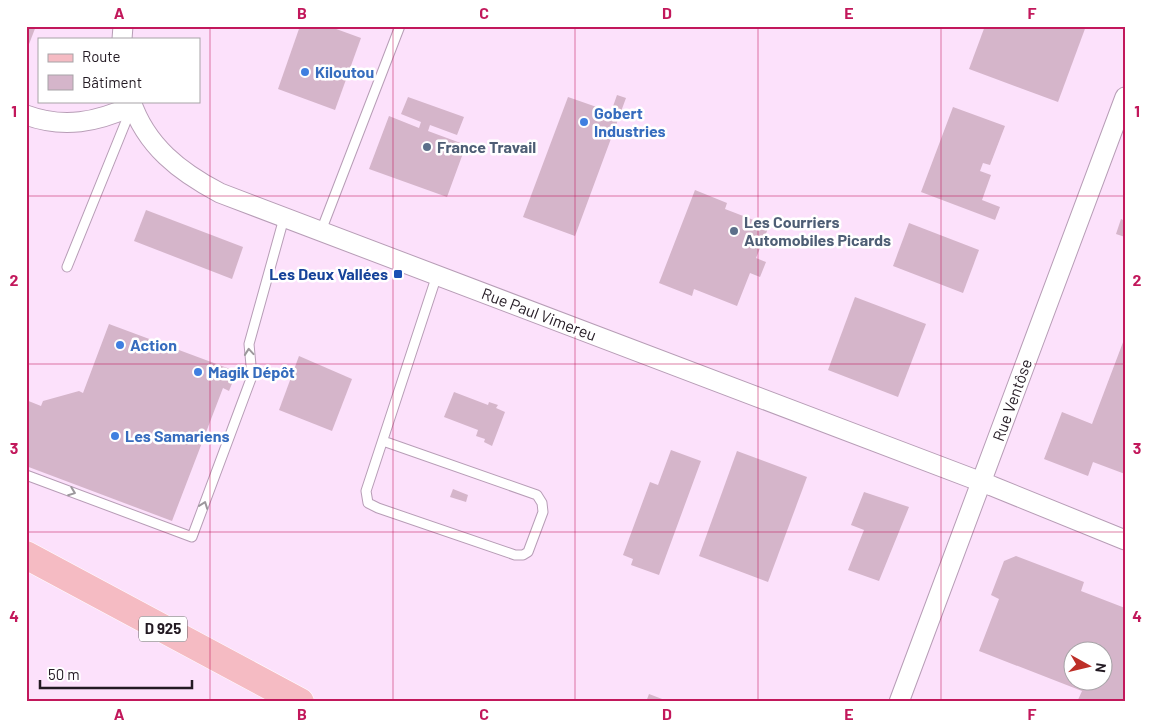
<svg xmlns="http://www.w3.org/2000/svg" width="1151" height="728" font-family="Barlow,sans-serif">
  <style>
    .building { fill: #d5b5ca; fill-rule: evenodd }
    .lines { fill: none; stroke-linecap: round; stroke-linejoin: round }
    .service-casing { stroke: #b79db6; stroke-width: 11 }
    .minor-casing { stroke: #b79db6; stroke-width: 21 }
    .primary-casing { stroke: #fff; stroke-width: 29 }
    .service { stroke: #fff; stroke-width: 9 }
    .minor { stroke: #fff; stroke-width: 19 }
    .primary { stroke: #f5bbc3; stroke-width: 28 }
    .oneway { stroke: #9c989c }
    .grid { fill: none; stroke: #c2185b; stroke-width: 1; stroke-opacity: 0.55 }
    .shop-dot { fill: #3f7fe0; stroke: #fff; stroke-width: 2 }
    .service-dot { fill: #5c6f8a; stroke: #fff; stroke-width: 2 }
    .transit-dot { fill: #1a4fb4; stroke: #fff; stroke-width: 2 }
    .labels { text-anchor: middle; stroke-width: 5; stroke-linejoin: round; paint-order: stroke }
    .shield { fill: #fff; stroke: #655f65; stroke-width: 1 }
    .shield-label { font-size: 15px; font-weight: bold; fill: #231a23 }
    .shop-label { font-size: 16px; font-weight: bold; fill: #366cbe; stroke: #fff; text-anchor: start }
    .service-label { font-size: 16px; font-weight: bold; fill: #4e5e75; stroke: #fff; text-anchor: start }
    .transit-label { font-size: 16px; font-weight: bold; fill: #164399; stroke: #fff; text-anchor: end }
    .street-label { font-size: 16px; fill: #231a23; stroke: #fff }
    .neatline { fill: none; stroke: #c2185b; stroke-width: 2 }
    .grid-label { font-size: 16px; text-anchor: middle; font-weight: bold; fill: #c2185b }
  </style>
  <rect width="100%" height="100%" fill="#fce1fb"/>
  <g class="building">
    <polygon points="26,26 36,26 26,52"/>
    <polygon points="300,26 328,26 361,38 335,110 278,89"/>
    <polygon points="985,26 1086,26 1058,102 969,69"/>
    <polygon points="617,95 626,98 575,236 523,217 568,97 611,112"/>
    <polygon points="408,97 464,117 457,135 430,125 428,131 466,145 447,197 369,169 389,116 419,128 421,122 401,114"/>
    <polygon points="953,107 1005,126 990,165 983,163 980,171 991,175 982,200 1000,207 995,220 921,192"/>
    <polygon points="695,190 727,203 725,209 769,226 756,258 766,262 760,277 750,273 737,306 694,289 692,296 659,283"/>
    <polygon points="146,210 243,247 232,279 134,241"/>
    <polygon points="1121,219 1125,221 1125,237 1116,234"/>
    <polygon points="909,223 979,250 963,293 893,266"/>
    <polygon points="855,297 926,324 898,397 828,370"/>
    <polygon points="109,324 230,369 229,373 235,376 229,391 223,388 172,521 26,466 26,400 41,406 43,401 79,391 83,393"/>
    <polygon points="1125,337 1125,474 1093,462 1088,476 1044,459 1062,412 1092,424"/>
    <polygon points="299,356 352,379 332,431 279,410"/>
    <polygon points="454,392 488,405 489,402 498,405 496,408 505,412 492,446 484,442 485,439 476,436 478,430 444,417"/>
    <polygon points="671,450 701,461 659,575 631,565 633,559 623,555 650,482 658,485"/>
    <polygon points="737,451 807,477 768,582 699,556"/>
    <polygon points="453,489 468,495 466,502 450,497"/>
    <polygon points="864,492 909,507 879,581 848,570 864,530 851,525"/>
    <path d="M 1016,556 L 1084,582 L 1081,591 L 1125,608 L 1125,702 L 1077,702 L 1082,691 L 979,651 L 999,599 L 991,595 L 1004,561 ZM 1074,650 L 1104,650 L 1104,680 L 1074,680 Z"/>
    <polygon points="649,694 670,702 646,702"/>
  </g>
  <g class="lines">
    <g class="service-casing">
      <g id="service">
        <polyline points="321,231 400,26"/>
        <polyline points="67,267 131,109"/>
        <polyline points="383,441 537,495 542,503 543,512 528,552 523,555 515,555 378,508 368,503 366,491 437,275"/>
        <polyline points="26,475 192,537 252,376 249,344 284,218"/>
      </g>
    </g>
    <g class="minor-casing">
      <g id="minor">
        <polyline points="122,39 123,26"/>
        <path d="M 131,101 C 146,146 180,172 220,193 L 992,486 L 1125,540"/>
        <path d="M 26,115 C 64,129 97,122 132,106"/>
        <polyline points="899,702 1125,97"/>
      </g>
    </g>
    <g class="primary-casing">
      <polyline id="primary" points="26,555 300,702"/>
    </g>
    <use href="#service" class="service"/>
    <use href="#minor" class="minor"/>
    <use href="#primary" class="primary"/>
  </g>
  <defs><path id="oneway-chevron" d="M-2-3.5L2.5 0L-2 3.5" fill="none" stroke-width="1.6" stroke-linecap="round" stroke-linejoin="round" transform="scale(1.25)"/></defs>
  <g class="oneway">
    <use href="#oneway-chevron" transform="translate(249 352) rotate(-95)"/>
    <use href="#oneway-chevron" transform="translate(72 492) rotate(21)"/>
    <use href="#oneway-chevron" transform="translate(204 505) rotate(-70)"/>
  </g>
  <path class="grid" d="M 210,26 L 210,702M 393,26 L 393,702M 575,26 L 575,702M 758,26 L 758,702M 941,26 L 941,702M 26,196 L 1125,196M 26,364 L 1125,364M 26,532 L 1125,532"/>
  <g class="shop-dot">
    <circle cx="305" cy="72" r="5"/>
    <circle cx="584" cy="122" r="5"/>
    <circle cx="120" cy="345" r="5"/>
    <circle cx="198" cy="372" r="5"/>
    <circle cx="115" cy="436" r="5"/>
  </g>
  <g class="service-dot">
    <circle cx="427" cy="147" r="5"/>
    <circle cx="734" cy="231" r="5"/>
  </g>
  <rect class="transit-dot" x="393" y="269" width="10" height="10" rx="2.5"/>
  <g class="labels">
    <rect class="shield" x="139" y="616.5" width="48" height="25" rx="4"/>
    <g class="shield-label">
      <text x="163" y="634">D 925</text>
    </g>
    <g class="shop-label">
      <text x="315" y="78">Kiloutou</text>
      <text x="594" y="119">Gobert<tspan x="594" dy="18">Industries</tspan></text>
      <text x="130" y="351">Action</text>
      <text x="208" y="378">Magik Dépôt</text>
      <text x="125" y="442">Les Samariens</text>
    </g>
    <g class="service-label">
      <text x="437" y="153">France Travail</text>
      <text x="744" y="228">Les Courriers<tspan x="744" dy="18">Automobiles Picards</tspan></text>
    </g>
    <g class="transit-label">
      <text x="388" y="280">Les Deux Vallées</text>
    </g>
    <g class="street-label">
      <text transform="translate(539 314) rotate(21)" y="6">Rue Paul Vimereu</text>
      <text transform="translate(1012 400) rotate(-70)" y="6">Rue Ventôse</text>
    </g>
  </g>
  <rect width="1151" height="728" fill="none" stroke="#ffffff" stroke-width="55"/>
  <rect x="38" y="38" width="162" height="65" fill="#ffffff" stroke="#a7a3a7"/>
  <rect x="48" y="54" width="25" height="8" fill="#f5bbc3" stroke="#a7a3a7"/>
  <text x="82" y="62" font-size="15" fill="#231a23">Route</text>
  <rect x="48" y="75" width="25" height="15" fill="#d5b5ca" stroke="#a7a3a7"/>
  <text x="82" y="88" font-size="15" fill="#231a23">Bâtiment</text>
  <g transform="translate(1088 666) rotate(98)"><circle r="24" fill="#ffffff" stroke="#a7a3a7"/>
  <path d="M0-4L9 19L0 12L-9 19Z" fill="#bd2f28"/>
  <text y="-8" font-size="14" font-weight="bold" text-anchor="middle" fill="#231a23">N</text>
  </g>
  <path d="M40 680v8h152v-8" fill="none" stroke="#231a23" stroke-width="2.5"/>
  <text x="48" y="680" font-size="15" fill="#231a23" stroke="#ffffff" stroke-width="4" paint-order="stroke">50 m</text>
  <rect x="28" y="28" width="1096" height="672" class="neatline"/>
  <g class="grid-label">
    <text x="119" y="19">A</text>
    <text x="302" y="19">B</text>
    <text x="484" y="19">C</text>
    <text x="667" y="19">D</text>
    <text x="849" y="19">E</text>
    <text x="1032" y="19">F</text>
    <text x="14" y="117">1</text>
    <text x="1137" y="117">1</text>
    <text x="14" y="286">2</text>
    <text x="1137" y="286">2</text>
    <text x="14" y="454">3</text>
    <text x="1137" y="454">3</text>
    <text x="14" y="622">4</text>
    <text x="1137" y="622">4</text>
    <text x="119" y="720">A</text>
    <text x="302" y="720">B</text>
    <text x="484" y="720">C</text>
    <text x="667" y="720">D</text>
    <text x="849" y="720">E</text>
    <text x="1032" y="720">F</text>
  </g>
</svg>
